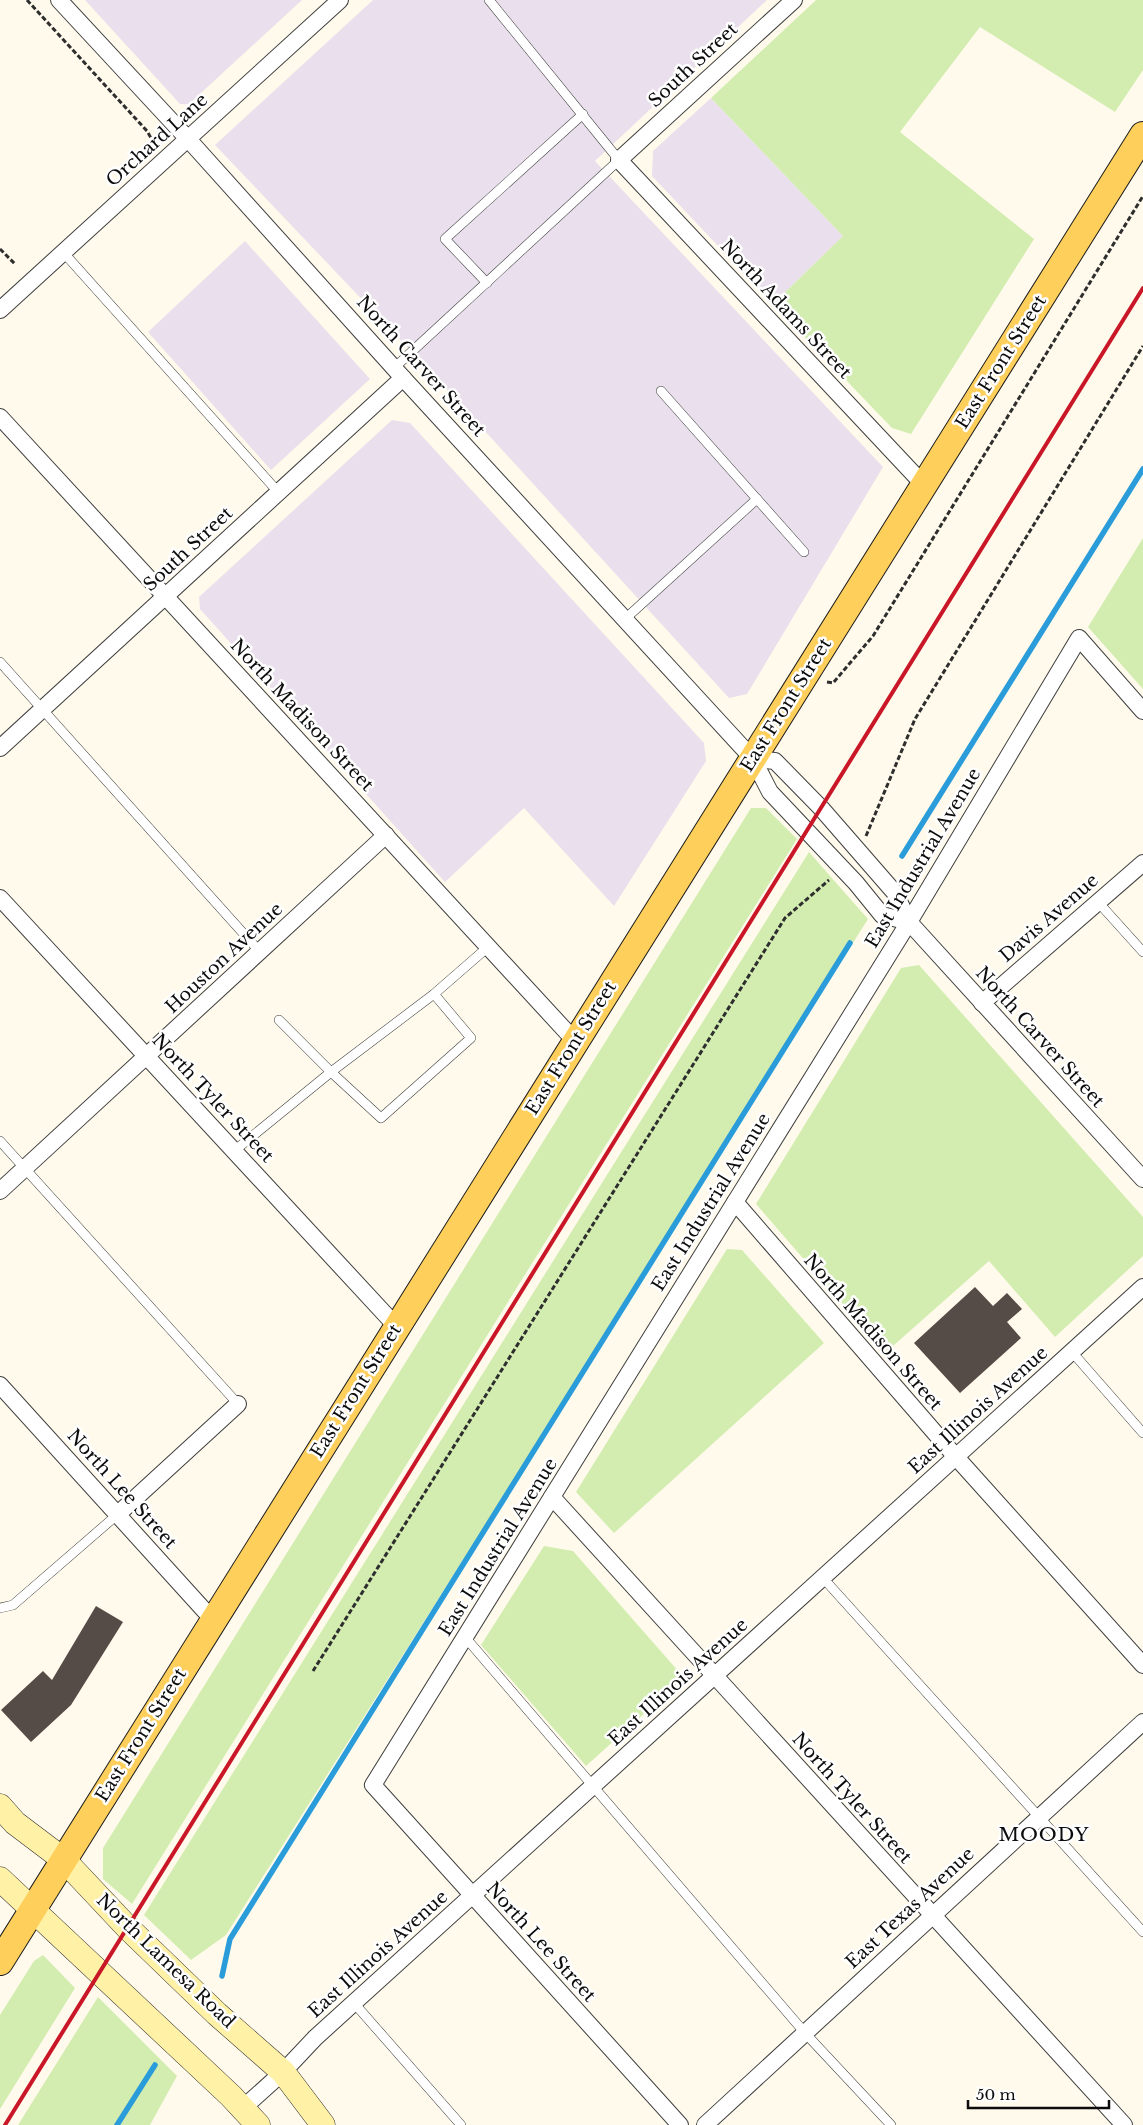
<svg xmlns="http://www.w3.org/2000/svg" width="1143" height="2125" font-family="'Libre Baskerville',serif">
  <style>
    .industrial { fill: #eadfec }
    .green { fill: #d3edb1 }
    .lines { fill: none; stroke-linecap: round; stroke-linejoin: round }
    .stream { stroke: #2a9cda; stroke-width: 5.5 }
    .building { fill: #564c47 }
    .lane-casing { stroke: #3f3f3f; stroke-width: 10 }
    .street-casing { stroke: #3f3f3f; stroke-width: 18 }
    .secondary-casing { stroke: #2e2e2e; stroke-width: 25 }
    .primary-casing { stroke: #1d1d1d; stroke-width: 28 }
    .path { stroke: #2e2e2e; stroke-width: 3; stroke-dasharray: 5 2.5; stroke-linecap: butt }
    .lane { stroke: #fff; stroke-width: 9 }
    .street { stroke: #fff; stroke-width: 16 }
    .secondary { stroke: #fff1a6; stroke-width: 24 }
    .primary { stroke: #ffcf5b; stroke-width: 26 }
    .rail { stroke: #c91728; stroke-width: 4 }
    .labels { text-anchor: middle; stroke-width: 5; stroke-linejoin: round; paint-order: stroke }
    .street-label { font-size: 18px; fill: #0c0c0c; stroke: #fff }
    .neighbourhood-label { font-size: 19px; letter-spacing: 1px; fill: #0c0c0c; stroke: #fff }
  </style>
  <rect width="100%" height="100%" fill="#fffaeb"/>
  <g class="industrial">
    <polygon points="85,0 302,0 189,104 180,104"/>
    <polygon points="373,0 767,0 595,161 883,467 747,694 729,698 429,370 215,145"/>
    <polygon points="711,98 843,236 773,304 652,176 653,151"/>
    <polygon points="245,241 370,379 271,470 148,332"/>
    <polygon points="392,420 410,423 704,743 706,761 614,906 524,808 445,882 200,609 199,597"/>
  </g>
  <g class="green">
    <polygon points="816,0 1143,0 1143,70 1115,112 980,27 900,132 1034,239 911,434 892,428 773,304 843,236 711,98"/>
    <polygon points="1143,538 1143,689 1088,627"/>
    <polygon points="751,808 766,808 797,839 132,1904 103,1879 103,1848"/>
    <polygon points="809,852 868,919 226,1935 191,1960 144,1915"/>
    <polygon points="919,965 1143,1217 1143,1256 1055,1337 989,1261 885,1353 756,1204 901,968"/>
    <polygon points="727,1249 742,1250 824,1343 614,1533 576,1492"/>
    <polygon points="544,1546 573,1551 679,1672 676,1685 586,1766 481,1645"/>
    <polygon points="43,1955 75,1988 0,2109 0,2015 34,1961"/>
    <polygon points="98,1997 177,2076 150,2125 18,2125"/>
  </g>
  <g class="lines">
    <g class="stream">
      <polyline points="902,856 1143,469"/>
      <polyline points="222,1976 230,1939 850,943"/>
      <polyline points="117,2125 155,2065"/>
    </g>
  </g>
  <g class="building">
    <polygon points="975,1287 993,1306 1007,1293 1022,1309 1007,1322 1021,1338 960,1393 914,1343"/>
    <polygon points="96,1606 123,1622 71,1705 31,1742 1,1710 43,1671 52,1680"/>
  </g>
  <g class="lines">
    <g class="lane-casing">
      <g id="lane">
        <polyline points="63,252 279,493"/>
        <polyline points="487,283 445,239 583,114"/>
        <polyline points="394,368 619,160 489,0"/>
        <polyline points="661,391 804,552"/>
        <polyline points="625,619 757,499"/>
        <polyline points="0,662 260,952"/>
        <polyline points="1098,902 1143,952"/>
        <polyline points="434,994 471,1038 381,1118 331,1072 434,994 488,947"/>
        <polyline points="0,1141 238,1404"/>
        <polyline points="234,1151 331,1072 279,1020"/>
        <polyline points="1072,1352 1143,1433"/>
        <polyline points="823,1578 1143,1932"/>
        <polyline points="0,1608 13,1605 118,1514"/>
        <polyline points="465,1637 805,2033 891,2125"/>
        <polyline points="354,2003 461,2125"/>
      </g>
    </g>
    <g class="street-casing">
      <g id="street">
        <polyline points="59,0 188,139 403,378 753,759 770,792 856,883 882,915 909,922"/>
        <polyline points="794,0 619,160 924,485"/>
        <polyline points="0,310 340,0"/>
        <polyline points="0,417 575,1041"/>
        <polyline points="0,748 403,378"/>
        <polyline points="753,759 775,761 821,808 895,893 909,922 1143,1179"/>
        <polyline points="0,898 396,1326"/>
        <polyline points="982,1003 1143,863"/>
        <polyline points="0,1191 386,835"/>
        <polyline points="735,1202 956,1457 1143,1665"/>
        <polyline points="0,1385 213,1620"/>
        <polyline points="552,1497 1124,2125"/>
        <polyline points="118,1514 238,1404"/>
        <polyline points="242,2109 283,2072 315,2038 1143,1287"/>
        <polyline points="680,2125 373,1785 909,922 1079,638 1143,711"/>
        <polyline points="705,2125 1143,1722"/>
      </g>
    </g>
    <g class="secondary-casing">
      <g id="secondary">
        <polyline points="0,1806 15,1823 64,1860 127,1927 217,2014 283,2072 323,2125"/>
        <polyline points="0,1879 231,2096 258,2125"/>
      </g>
    </g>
    <g class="primary-casing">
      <polyline id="primary" points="0,1962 1143,135"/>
    </g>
    <g class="path">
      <polyline points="27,0 147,131 155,145"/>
      <polyline points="0,249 15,264"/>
      <polyline points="827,682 833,683 873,636 1143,196"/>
      <polyline points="866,836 915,719 1143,346"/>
      <polyline points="313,1671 785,918 829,880"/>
    </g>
    <use href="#lane" class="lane"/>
    <use href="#street" class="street"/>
    <use href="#secondary" class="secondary"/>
    <use href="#primary" class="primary"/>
    <polyline class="rail" points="5,2125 1143,288"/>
  </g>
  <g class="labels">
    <g class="street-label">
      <text transform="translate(693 65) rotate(-43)" y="6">South Street</text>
      <text transform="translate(157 140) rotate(-42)" y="6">Orchard Lane</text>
      <text transform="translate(786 309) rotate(47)" y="6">North Adams Street</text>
      <text transform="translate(1001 362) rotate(-58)" y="6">East Front Street</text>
      <text transform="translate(421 366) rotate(48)" y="6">North Carver Street</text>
      <text transform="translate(188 549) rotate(-43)" y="6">South Street</text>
      <text transform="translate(786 705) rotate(-58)" y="6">East Front Street</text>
      <text transform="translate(302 715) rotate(47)" y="6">North Madison Street</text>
      <text transform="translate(923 858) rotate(-59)" y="6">East Industrial Avenue</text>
      <text transform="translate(1049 918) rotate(-41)" y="6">Davis Avenue</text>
      <text transform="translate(224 958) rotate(-43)" y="6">Houston Avenue</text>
      <text transform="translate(1040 1037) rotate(48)" y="6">North Carver Street</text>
      <text transform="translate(571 1048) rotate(-58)" y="6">East Front Street</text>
      <text transform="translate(213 1098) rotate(47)" y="6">North Tyler Street</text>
      <text transform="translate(711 1202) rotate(-58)" y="6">East Industrial Avenue</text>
      <text transform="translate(873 1332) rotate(49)" y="6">North Madison Street</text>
      <text transform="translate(356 1391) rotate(-58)" y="6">East Front Street</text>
      <text transform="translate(978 1410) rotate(-42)" y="6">East Illinois Avenue</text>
      <text transform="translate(122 1489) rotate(48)" y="6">North Lee Street</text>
      <text transform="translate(498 1547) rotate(-58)" y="6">East Industrial Avenue</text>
      <text transform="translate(678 1682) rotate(-42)" y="6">East Illinois Avenue</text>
      <text transform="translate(141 1735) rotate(-58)" y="6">East Front Street</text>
      <text transform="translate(852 1798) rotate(48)" y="6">North Tyler Street</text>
      <text transform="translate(910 1908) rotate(-43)" y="6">East Texas Avenue</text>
      <text transform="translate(541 1942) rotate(48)" y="6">North Lee Street</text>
      <text transform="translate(378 1954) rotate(-42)" y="6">East Illinois Avenue</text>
      <text transform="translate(166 1961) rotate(44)" y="6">North Lamesa Road</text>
    </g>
    <g class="neighbourhood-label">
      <text x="1044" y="1841">MOODY</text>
    </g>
  </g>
  <path d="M968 2100v8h141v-8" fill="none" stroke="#0c0c0c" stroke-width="2.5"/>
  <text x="976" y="2100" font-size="15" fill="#0c0c0c" stroke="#ffffff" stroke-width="4" paint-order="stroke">50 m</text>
</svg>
